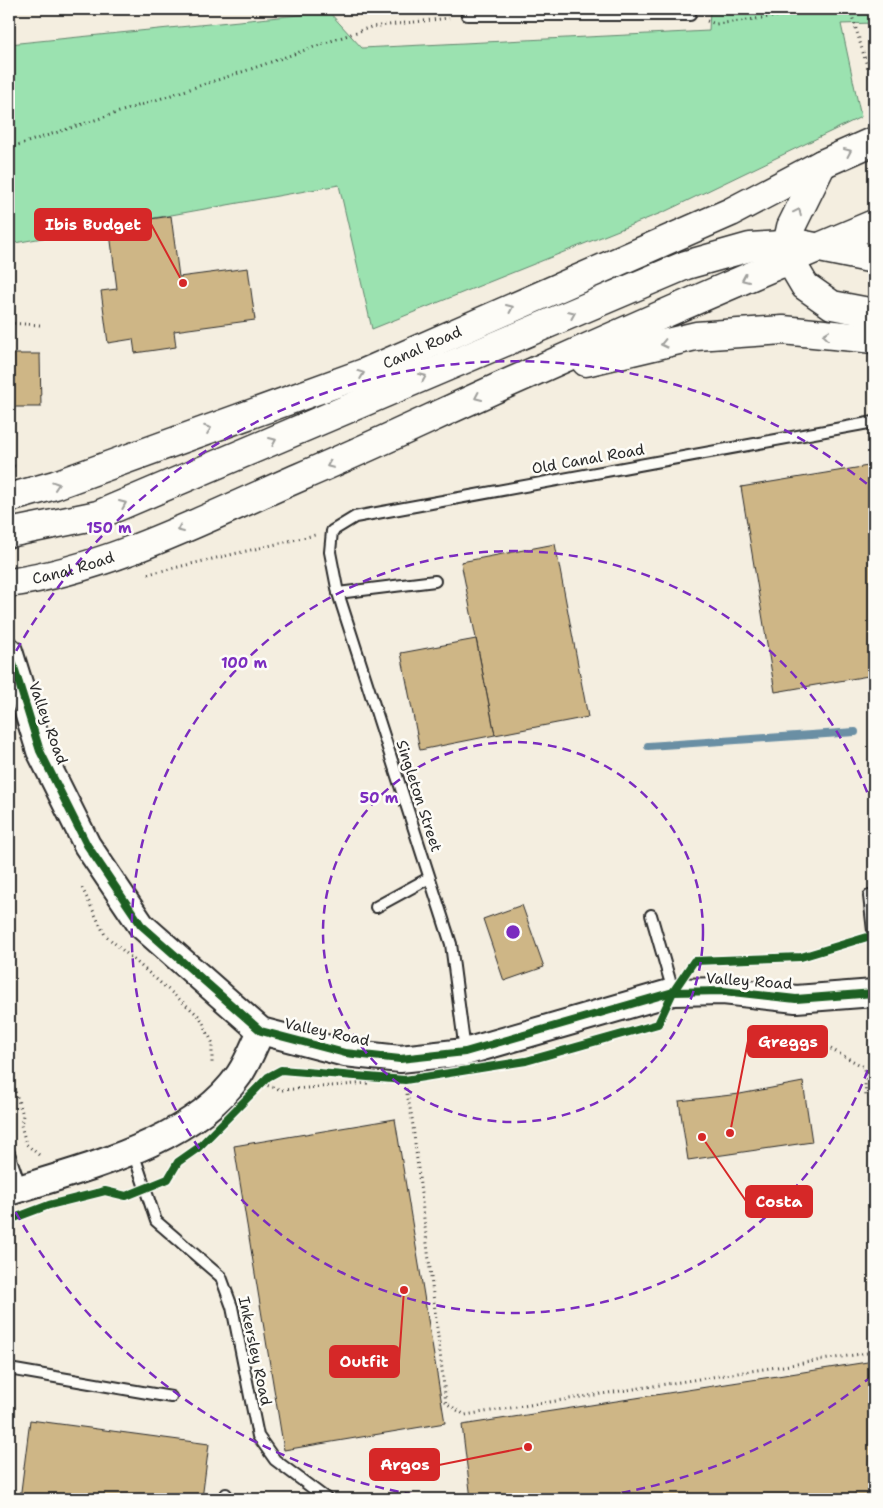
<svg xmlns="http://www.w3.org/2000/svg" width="883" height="1508" font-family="'Shantell Sans',sans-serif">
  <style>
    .green { fill: #9be2b0; stroke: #63866e }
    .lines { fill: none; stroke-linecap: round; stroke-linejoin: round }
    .stream { stroke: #6a8fa4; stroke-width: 8 }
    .building { fill: #ceb686; stroke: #2b2b2b }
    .service-casing { stroke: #2b2b2b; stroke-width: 14 }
    .tertiary-casing { stroke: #2b2b2b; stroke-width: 30 }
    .primary-casing { stroke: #2b2b2b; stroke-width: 31 }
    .path { stroke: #2b2b2b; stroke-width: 3; stroke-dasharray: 1 4; stroke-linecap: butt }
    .service { stroke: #fdfcf7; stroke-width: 10 }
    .tertiary { stroke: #fdfcf7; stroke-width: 26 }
    .primary { stroke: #fdfcf7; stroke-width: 28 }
    .cycleway-casing { stroke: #fdfcf7; stroke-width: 11 }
    .cycleway { stroke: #1b5e20; stroke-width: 8 }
    .oneway { stroke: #9e9e9b }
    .ring { fill: none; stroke: #7b2cbf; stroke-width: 2.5; stroke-dasharray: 9 6 }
    .labels { text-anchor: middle; stroke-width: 5; stroke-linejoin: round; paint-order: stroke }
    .street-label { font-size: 15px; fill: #2b2b2b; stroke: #fdfcf7 }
    .centre { fill: #7b2cbf; stroke: #fdfcf7; stroke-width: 2.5 }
    .ring-label { font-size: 15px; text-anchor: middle; font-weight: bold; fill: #7b2cbf; stroke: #fdfcf7; stroke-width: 5; stroke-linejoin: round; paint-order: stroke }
    .leader { fill: none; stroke: #d62828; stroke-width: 2 }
    .callout-dot { fill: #d62828; stroke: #fdfcf7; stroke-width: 2 }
    .callout { fill: #d62828; stroke: #d62828; stroke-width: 2 }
    .callout-label { font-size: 16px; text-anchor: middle; font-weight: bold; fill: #fff }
  </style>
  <rect width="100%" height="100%" fill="#f4eee0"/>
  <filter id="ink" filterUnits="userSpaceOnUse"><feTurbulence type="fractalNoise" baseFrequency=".02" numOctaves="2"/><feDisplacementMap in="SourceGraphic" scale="10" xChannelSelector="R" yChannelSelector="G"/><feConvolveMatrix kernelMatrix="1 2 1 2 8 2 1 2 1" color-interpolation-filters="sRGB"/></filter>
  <g filter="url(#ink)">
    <polygon class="green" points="710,9 874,9 874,23 841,24 861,117 666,211 372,329 339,185 9,244 9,44 329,12 362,48 709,31"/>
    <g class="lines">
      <polyline class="stream" points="648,746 855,732"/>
    </g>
    <g class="building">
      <polygon points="171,216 179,277 248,268 255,320 174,331 176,347 135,353 133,339 108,343 101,291 117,289 109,225"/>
      <polygon points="9,354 40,354 41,407 9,407"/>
      <polygon points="874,465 874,675 775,692 741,487"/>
      <polygon points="555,544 588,717 495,735 461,562"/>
      <polygon points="476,639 495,735 420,750 401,653"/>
      <polygon points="522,905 544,967 504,981 483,919"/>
      <polygon points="803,1082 812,1142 688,1160 679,1101 740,1094"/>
      <polygon points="395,1119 445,1423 284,1450 234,1146"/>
      <polygon points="874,1361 874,1499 471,1499 462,1425"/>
      <polygon points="30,1420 209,1444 202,1499 20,1499"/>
    </g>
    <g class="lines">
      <g class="service-casing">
        <g id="service">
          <polyline points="467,15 690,15 690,9"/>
          <polyline points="338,593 435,581"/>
          <polyline points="869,896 874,940"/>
          <polyline points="376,907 429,878"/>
          <polyline points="651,915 673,991"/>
          <polyline points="465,1051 451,944 338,593 330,552 332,531 355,517 874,422"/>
          <polyline points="133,1152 156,1221 221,1277 232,1307 258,1436 275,1460 327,1499"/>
          <polyline points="9,1153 21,1188"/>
          <polyline points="9,1369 171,1397"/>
          <polyline points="226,1499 226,1494"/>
        </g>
      </g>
      <g class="tertiary-casing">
        <g id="tertiary">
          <polyline points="9,651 40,751 87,845 141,925 261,1031 345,1053 400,1059 465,1052 673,992 723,991 796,999 874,993"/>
          <path d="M 9,1192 C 84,1168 192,1143 239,1075 C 248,1062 254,1046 261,1031"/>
        </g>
      </g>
      <g class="primary-casing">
        <g id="primary">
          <polyline points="822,164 791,227 787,245 789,259 805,286 832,305 874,313"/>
          <polyline points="586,362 696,336 783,330 874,339"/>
          <path id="s1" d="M 9,498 L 55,485 L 364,373 L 731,212 L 822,164 L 874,141"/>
          <polyline points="9,533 98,515 686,265 750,247 800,244 874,259"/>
          <path id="s2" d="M 9,583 C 109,569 208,517 300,477 C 376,445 449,409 524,376 C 640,324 757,273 874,224"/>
        </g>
      </g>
      <g class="path">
        <polyline points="850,9 874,89"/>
        <polyline points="707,21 716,24 833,9"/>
        <polyline points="9,148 251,69 371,27 449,18"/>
        <polyline points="9,323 40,325"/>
        <polyline points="9,465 18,467"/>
        <polyline points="148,574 315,535"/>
        <polyline points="82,888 105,935 200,1017 212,1042 212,1065"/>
        <polyline points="787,1025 864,1067 866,1097 874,1097"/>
        <polyline points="9,1073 23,1115 21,1125 26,1144 39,1155"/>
        <polyline points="263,1084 282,1090 368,1083"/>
        <polyline points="405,1084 412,1118 446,1403 465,1415 874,1352"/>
      </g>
      <use href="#service" class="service"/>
      <use href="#tertiary" class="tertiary"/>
      <use href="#primary" class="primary"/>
      <g class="cycleway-casing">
        <g id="cycleway">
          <polyline points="9,651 40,751 87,845 141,925 261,1031 345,1053 400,1059 465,1052 673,992 723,991 796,999 874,993"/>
          <polyline points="9,1220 49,1205 105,1191 126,1196 168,1179 178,1162 198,1148 268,1077 281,1070 405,1080 526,1061 658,1024 673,992 694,961 801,957 874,935"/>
        </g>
      </g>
      <use href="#cycleway" class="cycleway"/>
    </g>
    <defs><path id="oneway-chevron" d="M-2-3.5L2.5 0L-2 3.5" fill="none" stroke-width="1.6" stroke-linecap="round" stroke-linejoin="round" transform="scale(1.25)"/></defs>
    <g class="oneway">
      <use href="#oneway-chevron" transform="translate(848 152) rotate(-24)"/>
      <use href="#oneway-chevron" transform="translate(798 212) rotate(-64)"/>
      <use href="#oneway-chevron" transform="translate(745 279) rotate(156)"/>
      <use href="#oneway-chevron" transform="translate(510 308) rotate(-24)"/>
      <use href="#oneway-chevron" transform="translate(572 314) rotate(-23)"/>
      <use href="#oneway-chevron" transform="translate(826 335) rotate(-174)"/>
      <use href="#oneway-chevron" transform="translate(664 344) rotate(167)"/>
      <use href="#oneway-chevron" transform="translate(361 374) rotate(-21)"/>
      <use href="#oneway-chevron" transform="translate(423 377) rotate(-23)"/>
      <use href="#oneway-chevron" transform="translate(478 397) rotate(155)"/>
      <use href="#oneway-chevron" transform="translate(208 429) rotate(-20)"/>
      <use href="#oneway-chevron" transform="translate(273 441) rotate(-23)"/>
      <use href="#oneway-chevron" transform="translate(330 465) rotate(157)"/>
      <use href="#oneway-chevron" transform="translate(56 485) rotate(-18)"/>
      <use href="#oneway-chevron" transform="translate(123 504) rotate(-23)"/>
      <use href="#oneway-chevron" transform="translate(180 529) rotate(157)"/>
    </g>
  </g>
  <g class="ring">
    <circle cx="513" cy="932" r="190"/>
    <path d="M873 1056A381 381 0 1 1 873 808"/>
    <path d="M872 1376A571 571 0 0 1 583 1499M443 1499A571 571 0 0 1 9 1200M9 664A571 571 0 0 1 872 488"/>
  </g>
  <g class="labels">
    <g class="street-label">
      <text dy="5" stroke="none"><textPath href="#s1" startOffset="440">Canal Road</textPath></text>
      <text transform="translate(588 459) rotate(-10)" y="5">Old Canal Road</text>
      <text dy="5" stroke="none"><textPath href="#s2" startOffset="66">Canal Road</textPath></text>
      <text transform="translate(48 723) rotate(70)" y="5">Valley Road</text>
      <text transform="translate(419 796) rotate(72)" y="5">Singleton Street</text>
      <text transform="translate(749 981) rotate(4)" y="5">Valley Road</text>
      <text transform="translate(327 1032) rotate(12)" y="5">Valley Road</text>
      <text transform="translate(255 1351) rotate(78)" y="5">Inkersley Road</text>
    </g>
  </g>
  <circle cx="513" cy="932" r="8" class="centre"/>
  <g class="ring-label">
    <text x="109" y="533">150 m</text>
    <text x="244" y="668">100 m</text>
    <text x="379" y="803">50 m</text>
  </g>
  <path class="leader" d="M183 283L151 224M730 1133L748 1041M702 1137L746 1201M404 1290L399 1361M528 1447L439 1465"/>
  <g class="callout-dot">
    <circle cx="183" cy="283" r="5"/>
    <circle cx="730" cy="1133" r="5"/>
    <circle cx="702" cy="1137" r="5"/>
    <circle cx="404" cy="1290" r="5"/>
    <circle cx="528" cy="1447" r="5"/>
  </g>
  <g class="callout">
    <rect x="35" y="209" width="116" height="31" rx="5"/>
    <rect x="748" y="1026" width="79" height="31" rx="5"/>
    <rect x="746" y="1186" width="66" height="31" rx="5"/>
    <rect x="330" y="1346" width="69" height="31" rx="5"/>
    <rect x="370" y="1449" width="69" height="31" rx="5"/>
  </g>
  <g class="callout-label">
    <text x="93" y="230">Ibis Budget</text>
    <text x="788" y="1047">Greggs</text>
    <text x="779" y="1207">Costa</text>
    <text x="364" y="1367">Outfit</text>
    <text x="405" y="1470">Argos</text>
  </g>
  <rect width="883" height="1508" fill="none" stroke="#fdfcf7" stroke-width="30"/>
  <rect x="15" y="15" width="853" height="1478" fill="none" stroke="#2b2b2b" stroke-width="2" filter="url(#ink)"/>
</svg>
